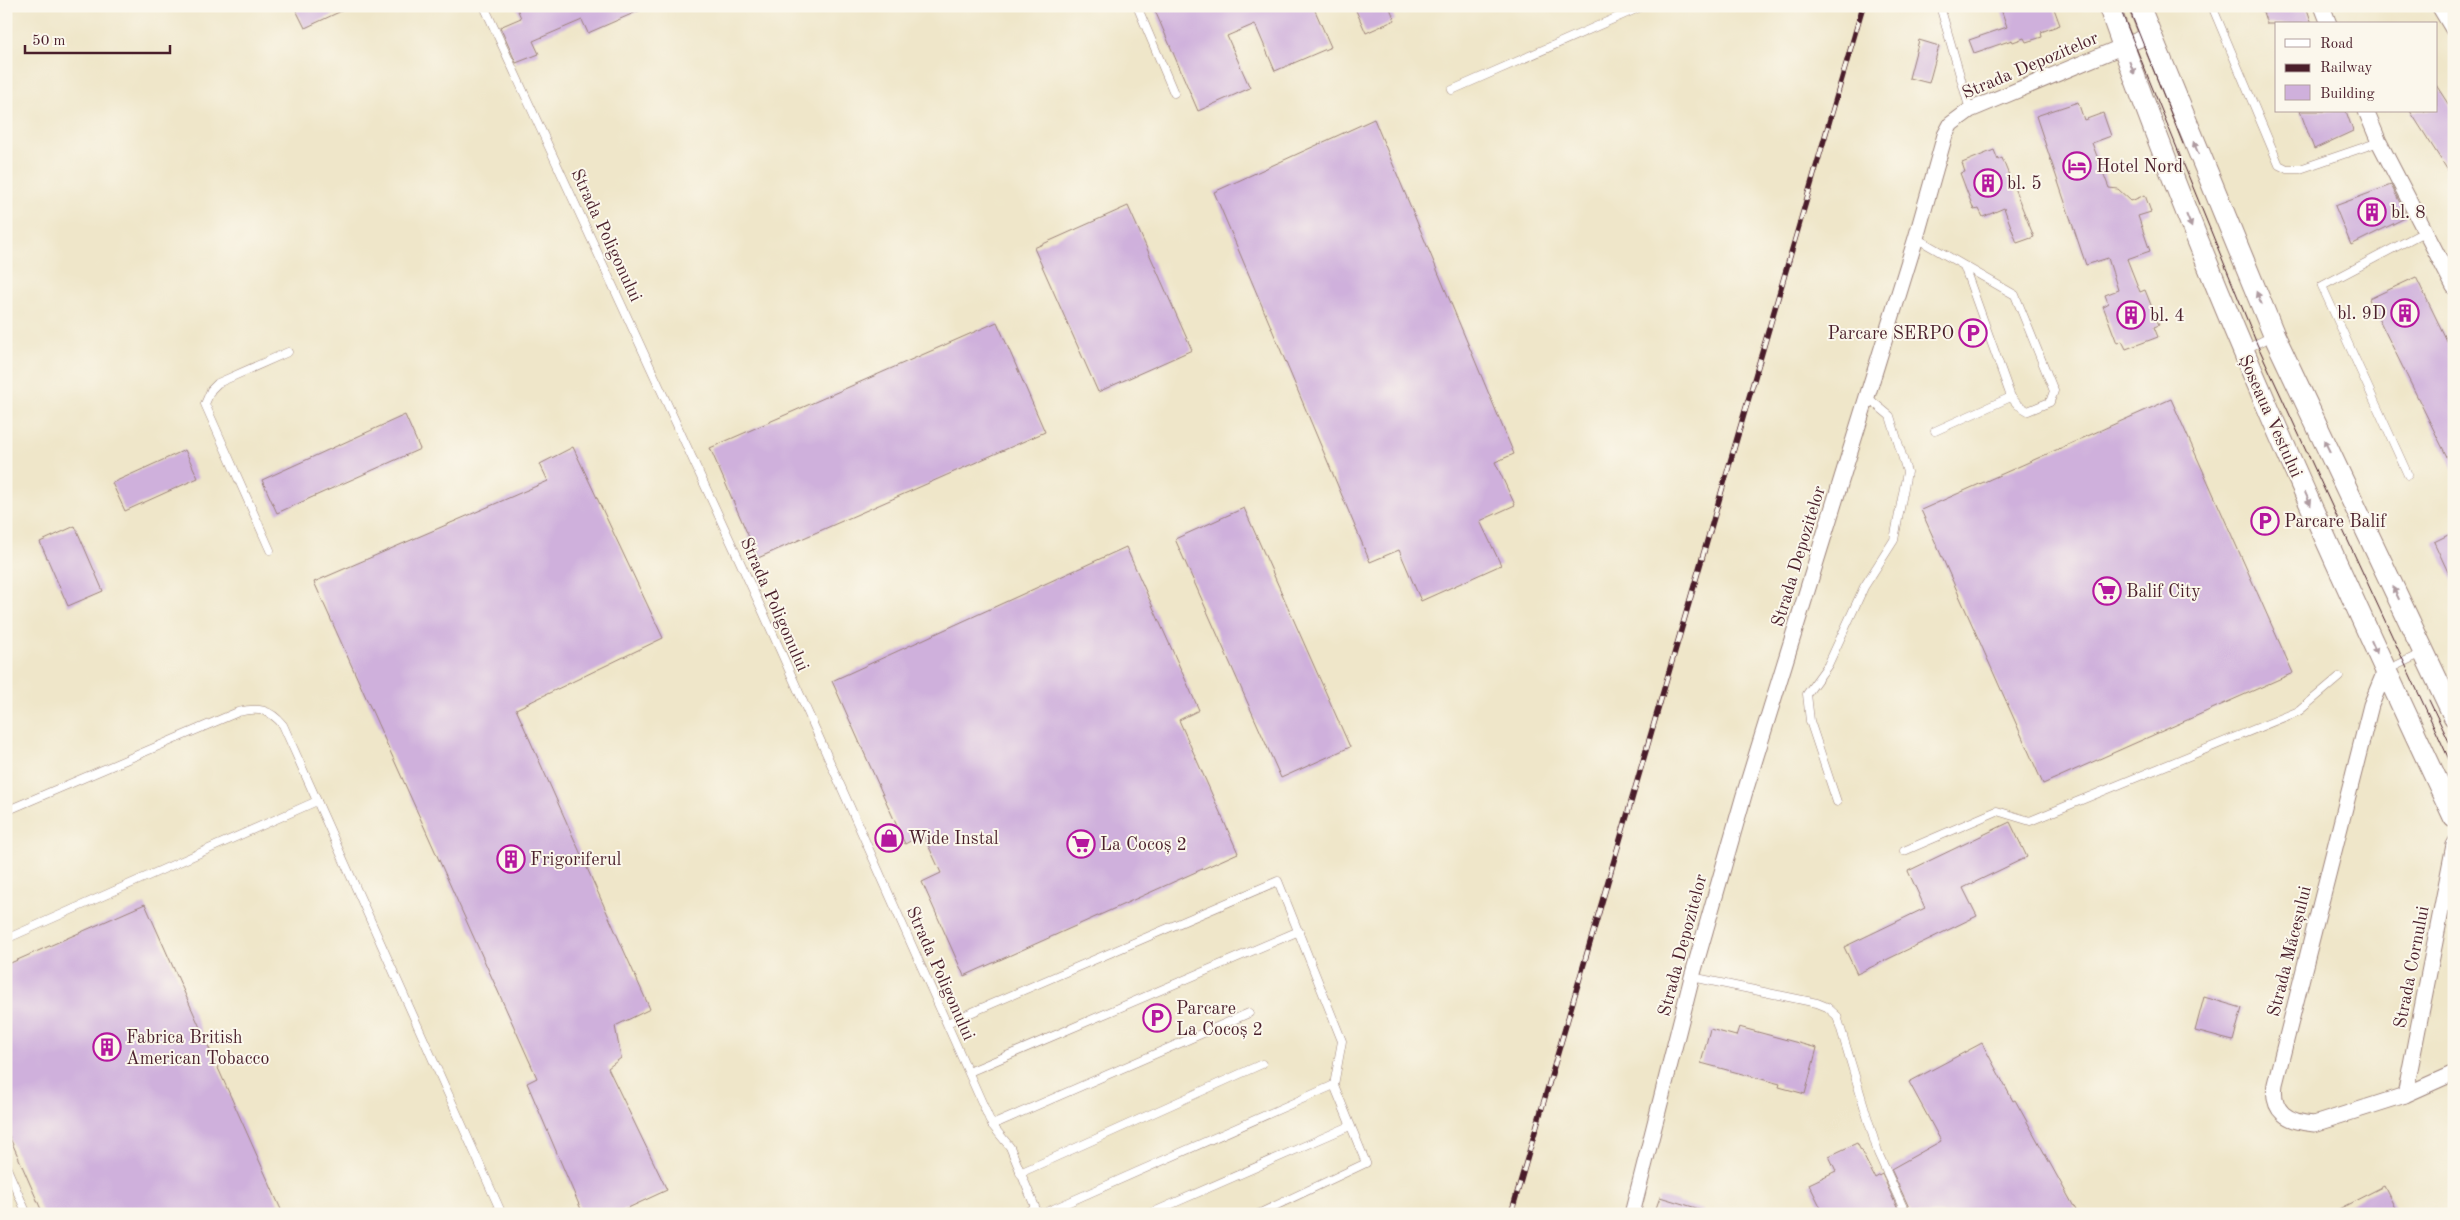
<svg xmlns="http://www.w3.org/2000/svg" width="2460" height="1220" font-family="'Old Standard TT',serif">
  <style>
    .building { fill: #cfb0dc }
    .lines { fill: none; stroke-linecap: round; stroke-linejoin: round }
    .lane-casing { stroke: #9c827a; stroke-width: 9 }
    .street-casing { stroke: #9c827a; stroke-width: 17 }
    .secondary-casing { stroke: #9c827a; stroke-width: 23 }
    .lane { stroke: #fff; stroke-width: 8 }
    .street { stroke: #fff; stroke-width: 15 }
    .secondary { stroke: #fff; stroke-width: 21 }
    .tram { stroke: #4a1f2b; stroke-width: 1 }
    .rail-casing { stroke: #4a1f2b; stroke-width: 5.5 }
    .rail { stroke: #fbf7ec; stroke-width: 4; stroke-dasharray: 11; stroke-linecap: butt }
    .oneway { fill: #ae9aa0 }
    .labels { text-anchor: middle; stroke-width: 4; stroke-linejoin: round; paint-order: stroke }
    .street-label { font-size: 18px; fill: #4a1f2b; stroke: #fbf7ec }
    .poi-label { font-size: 18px; fill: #4a1f2b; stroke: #fbf7ec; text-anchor: start }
  </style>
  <rect width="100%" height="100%" fill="#fbf7ec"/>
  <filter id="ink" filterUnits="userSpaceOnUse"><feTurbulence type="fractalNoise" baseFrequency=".02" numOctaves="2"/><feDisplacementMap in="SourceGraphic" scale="10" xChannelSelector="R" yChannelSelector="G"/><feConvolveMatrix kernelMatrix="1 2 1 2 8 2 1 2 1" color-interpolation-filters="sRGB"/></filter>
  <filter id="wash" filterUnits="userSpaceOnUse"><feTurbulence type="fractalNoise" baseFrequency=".0096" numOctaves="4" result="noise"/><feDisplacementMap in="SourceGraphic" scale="20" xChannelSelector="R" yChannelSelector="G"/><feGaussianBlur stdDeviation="1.12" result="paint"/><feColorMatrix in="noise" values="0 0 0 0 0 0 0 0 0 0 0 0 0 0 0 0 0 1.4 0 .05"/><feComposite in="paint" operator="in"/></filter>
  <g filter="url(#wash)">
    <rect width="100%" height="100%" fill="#efe6c9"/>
    <g id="blocks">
      <g class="building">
        <polygon points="294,6 352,6 305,28"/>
        <polygon points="516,6 650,6 588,33 582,20 533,41 539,54 516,63 500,27 521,18"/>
        <polygon points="1153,6 1313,6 1331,47 1275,71 1255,24 1227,36 1250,88 1198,111"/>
        <polygon points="1354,6 1389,6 1395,20 1366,33"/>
        <polygon points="2000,6 2053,6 2060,25 2041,32 2042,37 2026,42 2024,38 2013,42 2012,40 1974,53 1969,40 2007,27"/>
        <polygon points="2261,6 2306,6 2312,24 2267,24"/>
        <polygon points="1919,40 1939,46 1929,83 1909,78"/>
        <polygon points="2436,85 2454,113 2454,180 2410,111 2436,111"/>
        <polygon points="2078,102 2084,120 2103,113 2111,136 2092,143 2109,188 2118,189 2131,201 2145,195 2151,212 2138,216 2150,251 2127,259 2140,292 2145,290 2159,325 2154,327 2158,337 2126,349 2122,341 2117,343 2103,306 2108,303 2105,295 2118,290 2108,258 2086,265 2036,116"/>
        <polygon points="2300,111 2346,111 2353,131 2314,149"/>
        <polygon points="1374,119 1514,454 1495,462 1515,505 1480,521 1501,565 1421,601 1399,550 1370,562 1214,192"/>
        <polygon points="1994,150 1998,160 2002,158 2034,237 2017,243 2004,208 1983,217 1979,209 1974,210 1960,173 1965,172 1962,163"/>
        <polygon points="2391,185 2407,217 2351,245 2335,206"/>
        <polygon points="1128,206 1192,350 1098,392 1034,248"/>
        <polygon points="2416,277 2454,355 2454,471 2369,299"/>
        <polygon points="997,322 1045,432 758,558 710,448"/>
        <polygon points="2171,399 2293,673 2043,784 1921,510"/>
        <polygon points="405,415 420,449 277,513 262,480"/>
        <polygon points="573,447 663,638 516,709 650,1009 615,1026 621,1058 608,1068 667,1190 615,1214 583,1214 527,1083 537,1078 314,582 548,481 540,464"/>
        <polygon points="185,450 198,478 125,511 112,483"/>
        <polygon points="1244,508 1350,747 1281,778 1175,539"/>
        <polygon points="75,526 103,591 68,606 40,542"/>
        <polygon points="2454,532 2454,585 2434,542"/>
        <polygon points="1126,547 1199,710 1179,720 1238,853 964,976 922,882 941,873 923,834 905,844 832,681"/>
        <polygon points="2010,822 2027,857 1963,888 1977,916 1857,974 1844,947 1925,908 1908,871"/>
        <polygon points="145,904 283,1214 43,1214 6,1129 6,965"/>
        <polygon points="2204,997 2242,1008 2233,1041 2195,1031"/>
        <polygon points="1739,1027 1817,1048 1805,1094 1779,1087 1780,1084 1701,1063 1710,1029 1736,1036"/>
        <polygon points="1982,1043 2013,1101 2015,1100 2078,1214 1912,1214 1891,1169 1941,1141 1909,1082"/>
        <polygon points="1857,1143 1875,1178 1882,1174 1900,1214 1824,1214 1809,1184 1836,1171 1829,1156"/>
        <polygon points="2384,1186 2398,1214 2329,1214"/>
        <polygon points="1660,1197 1703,1210 1703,1214 1654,1214"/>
      </g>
    </g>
  </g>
  <g filter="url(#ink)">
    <use href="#blocks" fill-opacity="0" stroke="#9c827a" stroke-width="1"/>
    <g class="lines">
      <g class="lane-casing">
        <g id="lane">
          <polyline points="484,6 764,614 992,1125 1010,1147 1038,1214"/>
          <polyline points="1137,6 1174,93"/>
          <polyline points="1940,6 1970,110"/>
          <polyline points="2212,6 2279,165 2287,169 2300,169 2379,142"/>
          <polyline points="1452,90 1643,6"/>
          <polyline points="1916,238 2015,295 2054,391 2050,402 2028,411 2018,405 2011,397"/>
          <polyline points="2244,350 2274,335"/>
          <polyline points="1935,431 2011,397 1964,266"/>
          <polyline points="2408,475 2322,286 2426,231"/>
          <polyline points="270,550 205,404 211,390 218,383 288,352"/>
          <polyline points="2387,670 2422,653"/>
          <polyline points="1837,802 1810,721 1807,694 1828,665 1864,587 1894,540 1907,472 1890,416 1867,397"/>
          <path d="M 6,811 L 238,712 C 258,707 270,709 283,725 L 502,1214"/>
          <polyline points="1904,851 1997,811 2030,821 2299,711 2339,677"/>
          <polyline points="6,939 317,801"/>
          <polyline points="1692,977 1817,1003 1827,1007 1837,1016 1878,1153 1906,1214"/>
          <polyline points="947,1023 1278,881 1342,1041 1334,1085 1366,1163 1258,1214"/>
          <polyline points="969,1072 1299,931"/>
          <polyline points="992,1125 1249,1013"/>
          <polyline points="6,1166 27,1214"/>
          <polyline points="1020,1173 1262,1064"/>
          <polyline points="1023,1214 1035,1208"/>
          <polyline points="1042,1214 1334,1085"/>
          <polyline points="1149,1214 1350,1126"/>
        </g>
      </g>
      <g class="street-casing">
        <g id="street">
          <polyline points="2322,6 2329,24"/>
          <polyline points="2439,6 2454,31"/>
          <polyline points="2366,111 2379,142 2454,287"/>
          <path d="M 2385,671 L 2371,705 L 2275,1084 C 2271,1112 2288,1122 2314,1124 L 2405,1095 L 2454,1073"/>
          <polyline points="2405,1095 2454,845"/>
          <polyline points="1632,1214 1692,977 1744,795 1916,238 1945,135 1951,124 1970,110 2150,35"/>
        </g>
      </g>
      <g class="secondary-casing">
        <g id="secondary">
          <path d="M 2109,6 C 2207,284 2329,551 2454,817"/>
          <polyline points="2139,6 2274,335 2454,716"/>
        </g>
      </g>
      <use href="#lane" class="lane"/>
      <use href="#street" class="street"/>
      <use href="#secondary" class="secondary"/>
      <g class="tram">
        <polyline points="2119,6 2257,344 2454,770"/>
        <polyline points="2128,6 2183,144"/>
        <polyline points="2429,700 2454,752"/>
      </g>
      <g class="rail-casing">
        <polyline id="rail" points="1511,1214 1863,6"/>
      </g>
      <use href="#rail" class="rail"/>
    </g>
    <defs><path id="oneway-solid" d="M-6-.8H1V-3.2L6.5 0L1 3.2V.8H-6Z" transform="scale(1.25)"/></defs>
    <g class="oneway">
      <use href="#oneway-solid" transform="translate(2132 68) rotate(68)"/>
      <use href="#oneway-solid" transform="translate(2196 148) rotate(-112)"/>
      <use href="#oneway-solid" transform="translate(2189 221) rotate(68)"/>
      <use href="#oneway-solid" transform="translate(2259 298) rotate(-113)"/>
      <use href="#oneway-solid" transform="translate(2327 446) rotate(-116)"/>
      <use href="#oneway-solid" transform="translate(2308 499) rotate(66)"/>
      <use href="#oneway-solid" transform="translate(2396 593) rotate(-115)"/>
      <use href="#oneway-solid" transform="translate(2374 647) rotate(66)"/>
    </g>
  </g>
  <defs>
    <g id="hotel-ring" transform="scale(1.4375)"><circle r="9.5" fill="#fbf7ec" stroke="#b5179e" stroke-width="1.5"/><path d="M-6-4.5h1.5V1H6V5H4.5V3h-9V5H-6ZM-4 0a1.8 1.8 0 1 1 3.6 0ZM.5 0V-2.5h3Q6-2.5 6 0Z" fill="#b5179e"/></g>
    <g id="building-ring" transform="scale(1.4375)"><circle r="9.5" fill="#fbf7ec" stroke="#b5179e" stroke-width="1.5"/><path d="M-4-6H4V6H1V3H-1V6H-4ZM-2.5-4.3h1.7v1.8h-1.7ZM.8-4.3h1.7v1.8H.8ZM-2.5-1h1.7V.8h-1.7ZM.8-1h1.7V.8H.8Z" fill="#b5179e"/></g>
    <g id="parking-ring" transform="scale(1.4375)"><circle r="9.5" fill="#fbf7ec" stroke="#b5179e" stroke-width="1.5"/><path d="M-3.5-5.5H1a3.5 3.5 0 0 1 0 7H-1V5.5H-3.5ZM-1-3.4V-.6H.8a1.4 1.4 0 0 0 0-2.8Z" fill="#b5179e"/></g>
    <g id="supermarket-ring" transform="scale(1.4375)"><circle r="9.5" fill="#fbf7ec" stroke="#b5179e" stroke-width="1.5"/><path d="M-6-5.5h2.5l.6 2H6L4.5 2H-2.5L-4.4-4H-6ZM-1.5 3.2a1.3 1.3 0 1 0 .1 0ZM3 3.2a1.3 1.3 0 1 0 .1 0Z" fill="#b5179e"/></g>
    <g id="shop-ring" transform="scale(1.4375)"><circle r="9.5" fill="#fbf7ec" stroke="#b5179e" stroke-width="1.5"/><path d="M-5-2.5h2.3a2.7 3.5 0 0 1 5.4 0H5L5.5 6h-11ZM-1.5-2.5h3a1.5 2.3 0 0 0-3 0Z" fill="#b5179e"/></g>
  </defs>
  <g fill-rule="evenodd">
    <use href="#hotel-ring" x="2077" y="166"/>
    <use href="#building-ring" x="1988" y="183"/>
    <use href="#building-ring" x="2372" y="212"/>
    <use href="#building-ring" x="2405" y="313"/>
    <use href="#building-ring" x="2131" y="315"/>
    <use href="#parking-ring" x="1973" y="333"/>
    <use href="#parking-ring" x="2265" y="521"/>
    <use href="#supermarket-ring" x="2107" y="591"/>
    <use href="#shop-ring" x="889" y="838"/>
    <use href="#supermarket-ring" x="1081" y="844"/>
    <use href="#building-ring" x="511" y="859"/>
    <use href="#parking-ring" x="1157" y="1018"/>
    <use href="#building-ring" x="107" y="1047"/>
  </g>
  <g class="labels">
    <g class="street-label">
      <text transform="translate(2030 65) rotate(-23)" y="6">Strada Depozitelor</text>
      <text transform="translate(607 235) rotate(65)" y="6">Strada Poligonului</text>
      <text transform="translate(2271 416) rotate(66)" y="6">Șoseaua Vestului</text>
      <text transform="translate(1798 556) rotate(-73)" y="6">Strada Depozitelor</text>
      <text transform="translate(775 604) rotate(66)" y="6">Strada Poligonului</text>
      <text transform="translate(1682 945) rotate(-75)" y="6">Strada Depozitelor</text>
      <text transform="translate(2289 951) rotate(-76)" y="6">Strada Măceșului</text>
      <text transform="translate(2411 967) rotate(-79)" y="6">Strada Cornului</text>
      <text transform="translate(941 973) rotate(66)" y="6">Strada Poligonului</text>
    </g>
    <g class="poi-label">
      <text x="2096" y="172">Hotel Nord</text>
      <text x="2007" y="189">bl. 5</text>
      <text x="2391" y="218">bl. 8</text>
      <text x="2386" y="319" text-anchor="end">bl. 9D</text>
      <text x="2150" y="321">bl. 4</text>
      <text x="1954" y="339" text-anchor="end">Parcare SERPO</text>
      <text x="2284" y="527">Parcare Balif</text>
      <text x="2126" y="597">Balif City</text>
      <text x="908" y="844">Wide Instal</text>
      <text x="1100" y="850">La Cocoș 2</text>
      <text x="530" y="865">Frigoriferul</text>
      <text x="1176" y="1014">Parcare<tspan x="1176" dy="21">La Cocoș 2</tspan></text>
      <text x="126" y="1043">Fabrica British<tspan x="126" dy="21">American Tobacco</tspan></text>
    </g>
  </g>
  <rect width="2460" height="1220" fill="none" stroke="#fbf7ec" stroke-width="25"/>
  <rect x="2275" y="22" width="162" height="90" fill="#fbf7ec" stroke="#b4a19f"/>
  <rect x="2285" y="39" width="25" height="8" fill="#ffffff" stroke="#b4a19f"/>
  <text x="2320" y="48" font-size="15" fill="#4a1f2b">Road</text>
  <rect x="2285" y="64" width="25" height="8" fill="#4a1f2b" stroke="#b4a19f"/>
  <text x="2320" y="72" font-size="15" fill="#4a1f2b">Railway</text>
  <rect x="2285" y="85" width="25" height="15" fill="#cfb0dc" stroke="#b4a19f"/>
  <text x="2320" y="98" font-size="15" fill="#4a1f2b">Building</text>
  <path d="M25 45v8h145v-8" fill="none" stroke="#4a1f2b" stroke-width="2.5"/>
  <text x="32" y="45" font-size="15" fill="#4a1f2b" stroke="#fbf7ec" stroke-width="4" paint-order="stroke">50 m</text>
</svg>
